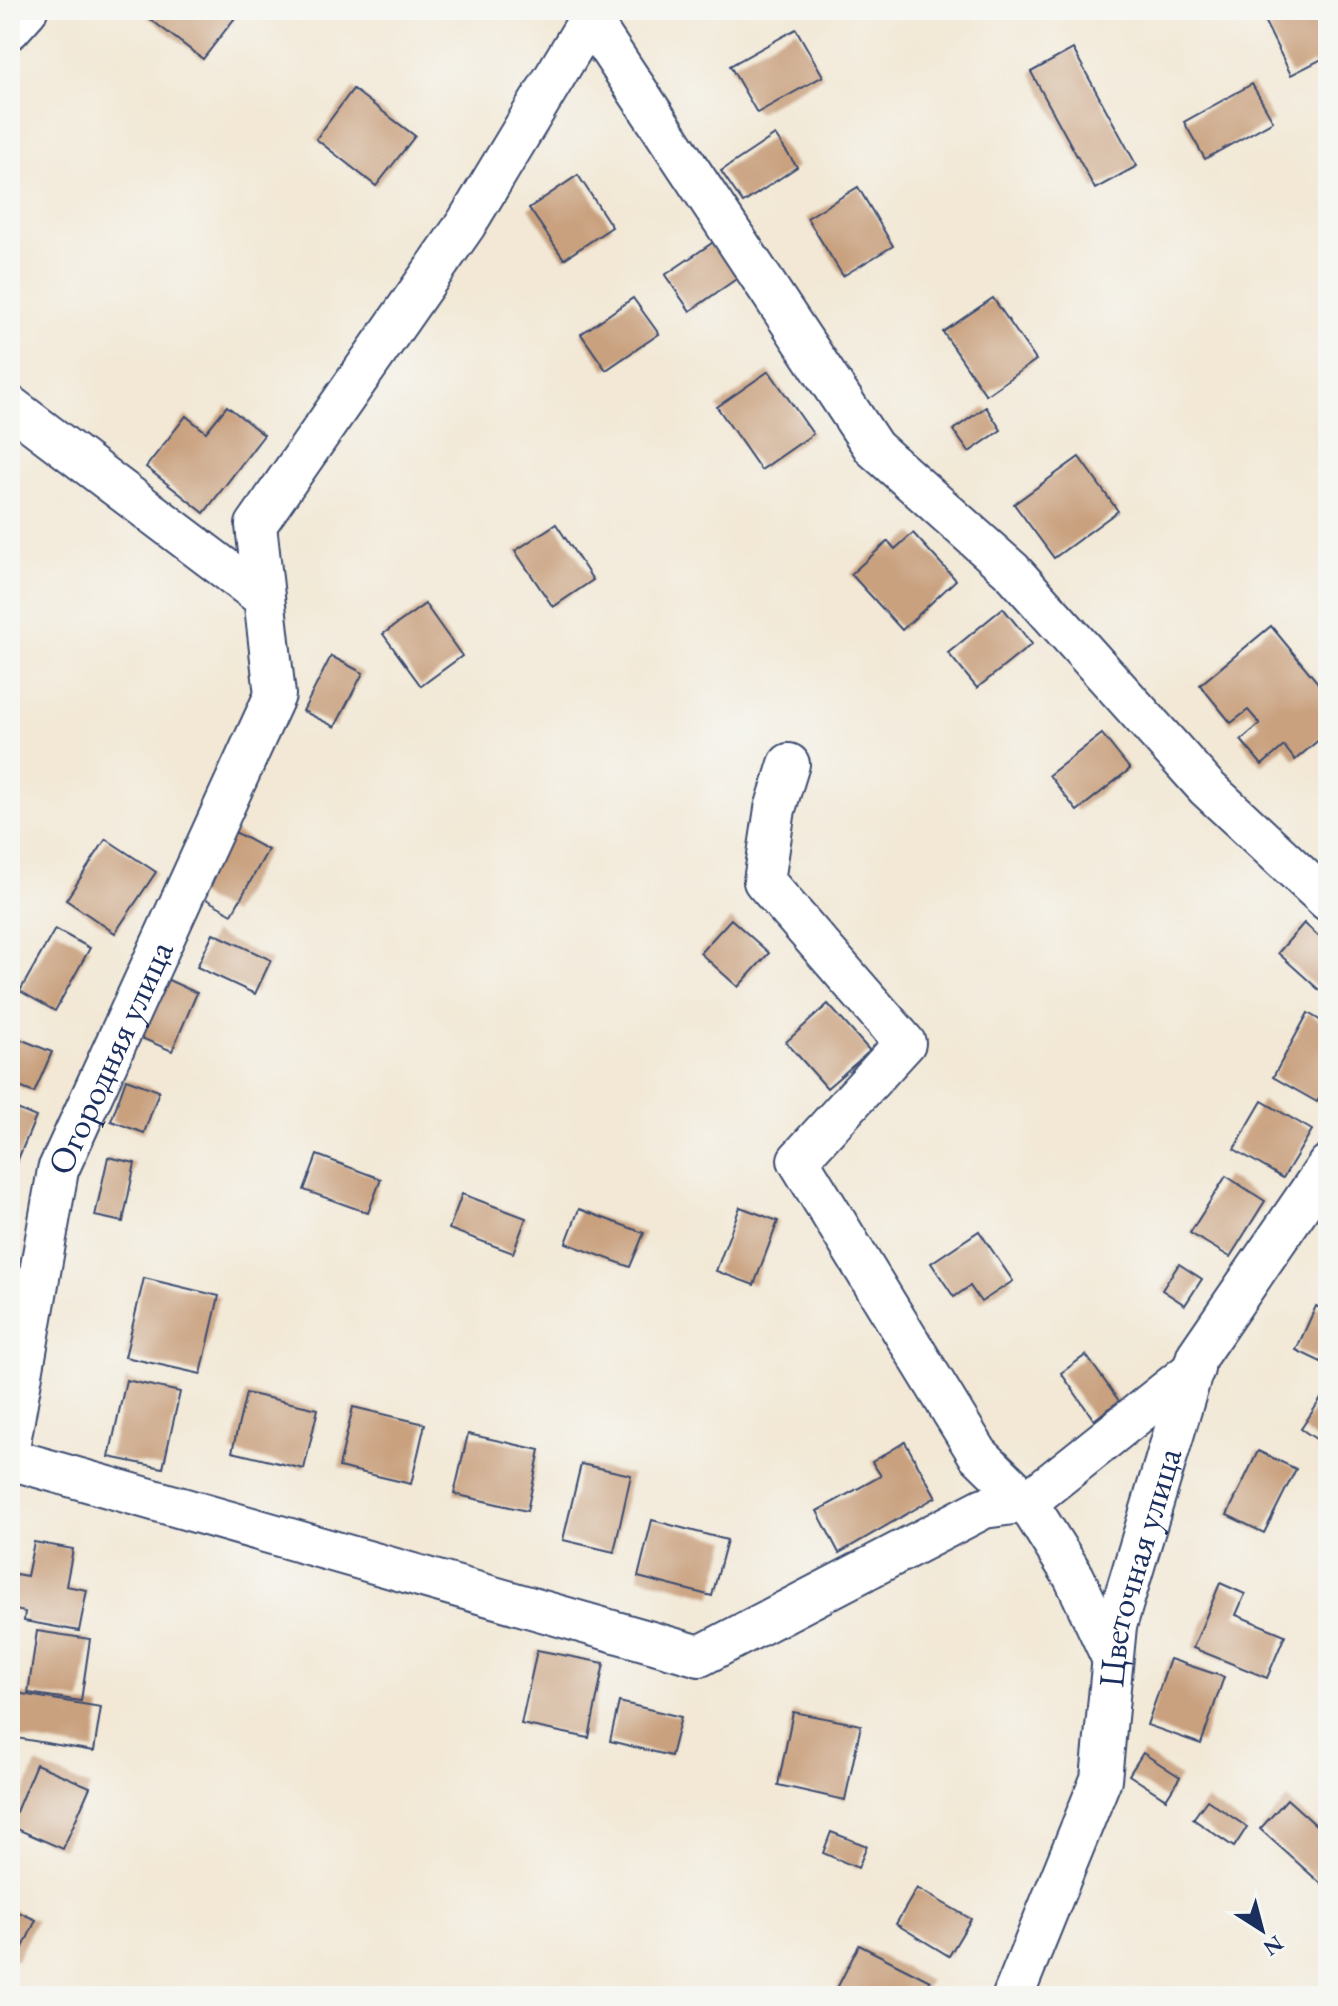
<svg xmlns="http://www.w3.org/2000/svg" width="1338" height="2006" font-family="'EB Garamond',serif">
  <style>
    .building { fill: #c9a17f }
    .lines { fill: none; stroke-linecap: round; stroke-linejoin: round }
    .minor-casing { stroke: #3b4b70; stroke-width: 44 }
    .minor { stroke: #fff; stroke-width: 40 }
    .labels { text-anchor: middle; stroke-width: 7; stroke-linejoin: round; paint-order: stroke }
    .street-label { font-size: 36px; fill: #1b2f5e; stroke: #f6f6f2 }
  </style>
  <rect width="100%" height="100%" fill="#f6f6f2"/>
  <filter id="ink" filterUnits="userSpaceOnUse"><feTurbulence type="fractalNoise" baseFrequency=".0125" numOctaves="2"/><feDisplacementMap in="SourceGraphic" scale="16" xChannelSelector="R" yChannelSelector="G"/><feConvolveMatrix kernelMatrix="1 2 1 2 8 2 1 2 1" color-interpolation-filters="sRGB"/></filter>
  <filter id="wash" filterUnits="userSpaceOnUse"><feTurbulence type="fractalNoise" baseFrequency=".006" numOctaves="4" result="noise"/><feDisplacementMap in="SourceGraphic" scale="32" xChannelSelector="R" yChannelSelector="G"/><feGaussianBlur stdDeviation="1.8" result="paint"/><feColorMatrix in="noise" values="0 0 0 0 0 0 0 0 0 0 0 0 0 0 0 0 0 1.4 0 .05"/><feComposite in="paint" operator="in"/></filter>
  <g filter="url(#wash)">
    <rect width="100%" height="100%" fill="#f2e8d5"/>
    <g id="blocks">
      <g class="building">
        <polygon points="145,10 241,10 203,59 142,13"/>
        <polygon points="1259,10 1328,10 1328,56 1291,75"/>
        <polygon points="796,29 823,76 757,113 730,66"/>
        <polygon points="1073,49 1137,166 1095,189 1031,72"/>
        <polygon points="1252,84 1273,121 1205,159 1184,122"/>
        <polygon points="353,89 415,136 376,186 316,139"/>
        <polygon points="775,135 797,167 743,203 721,171"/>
        <polygon points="578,175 612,227 564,259 529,208"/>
        <polygon points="858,187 893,246 843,276 807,218"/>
        <polygon points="718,239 742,275 690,311 665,275"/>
        <polygon points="633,298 659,334 606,370 581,334"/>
        <polygon points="993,298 1036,360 986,395 943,332"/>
        <polygon points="769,371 813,434 761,470 717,407"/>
        <polygon points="227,406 264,435 204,513 146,467 186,416 206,432"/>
        <polygon points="986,407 1001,430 969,452 953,430"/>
        <polygon points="1079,457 1118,511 1054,558 1014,504"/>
        <polygon points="556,524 593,580 553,607 515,551"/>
        <polygon points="913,533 956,580 902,630 851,574 888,541 895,549"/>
        <polygon points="425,604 462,656 421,686 383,634"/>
        <polygon points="1003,608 1032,644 977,688 948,653"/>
        <polygon points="1271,626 1328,695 1328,732 1295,760 1284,746 1262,765 1241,740 1260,724 1248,710 1231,723 1200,685"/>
        <polygon points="331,656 363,673 335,727 303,711"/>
        <polygon points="1102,734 1130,769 1077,811 1049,775"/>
        <polygon points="233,831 268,850 232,914 197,894"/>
        <polygon points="106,839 156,872 115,933 66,900"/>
        <polygon points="731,919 769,953 738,987 700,953"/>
        <polygon points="1304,923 1328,945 1328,998 1278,953"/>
        <polygon points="55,929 90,948 55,1011 20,991"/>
        <polygon points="213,933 271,960 255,994 197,967"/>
        <polygon points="164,978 197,993 172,1051 139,1037"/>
        <polygon points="828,1004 870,1051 827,1088 786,1042"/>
        <polygon points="1308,1013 1328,1025 1328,1082 1317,1102 1273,1077"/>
        <polygon points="15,1037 52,1052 34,1093 10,1083 10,1049"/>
        <polygon points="126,1079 159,1091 144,1133 111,1121"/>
        <polygon points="1262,1101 1312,1130 1283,1178 1234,1149"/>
        <polygon points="10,1106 36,1117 10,1178"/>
        <polygon points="317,1155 381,1179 368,1213 304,1190"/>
        <polygon points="108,1157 135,1163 123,1222 95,1216"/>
        <polygon points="1226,1176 1265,1201 1230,1257 1190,1233"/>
        <polygon points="462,1194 526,1218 513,1253 449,1229"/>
        <polygon points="740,1207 778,1221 754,1285 716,1271"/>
        <polygon points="579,1209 644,1233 630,1267 566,1243"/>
        <polygon points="979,1231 1013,1281 981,1302 970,1286 954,1297 931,1263"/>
        <polygon points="1179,1264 1202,1279 1185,1305 1162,1290"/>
        <polygon points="144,1278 219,1296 201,1374 125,1357"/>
        <polygon points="1316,1306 1328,1312 1328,1358 1325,1364 1296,1350"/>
        <polygon points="1086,1355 1119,1401 1094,1420 1061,1373"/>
        <polygon points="126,1380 180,1392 163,1468 109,1457"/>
        <polygon points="1328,1388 1328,1447 1301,1429"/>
        <polygon points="246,1393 318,1409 304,1469 232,1452"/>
        <polygon points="353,1407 425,1424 411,1484 339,1467"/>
        <polygon points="468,1434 540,1450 527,1511 454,1494"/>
        <polygon points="905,1442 936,1497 839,1553 817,1511 881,1476 872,1462"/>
        <polygon points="1258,1451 1296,1469 1264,1533 1227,1515"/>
        <polygon points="581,1464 631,1475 614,1552 563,1540"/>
        <polygon points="652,1520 727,1540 712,1596 638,1577"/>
        <polygon points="34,1542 73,1549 66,1586 87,1590 79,1631 24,1621 25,1612 10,1609 10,1573 27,1576"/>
        <polygon points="1220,1583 1245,1594 1236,1615 1285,1635 1267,1678 1193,1648"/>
        <polygon points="37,1631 90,1639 81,1701 28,1693"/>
        <polygon points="537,1650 604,1663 589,1738 521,1724"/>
        <polygon points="1170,1659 1224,1677 1201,1744 1147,1725"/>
        <polygon points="10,1692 101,1707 94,1751 10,1737"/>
        <polygon points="619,1702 681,1717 671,1756 610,1741"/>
        <polygon points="793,1712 861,1725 845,1800 778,1785"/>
        <polygon points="1143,1753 1180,1777 1166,1799 1129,1775"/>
        <polygon points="36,1764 90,1787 63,1849 10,1826"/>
        <polygon points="1287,1799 1328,1836 1328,1890 1260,1829"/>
        <polygon points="1207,1800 1247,1827 1234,1847 1193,1819"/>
        <polygon points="831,1832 867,1846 858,1868 823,1853"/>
        <polygon points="917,1888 971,1919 949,1956 896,1924"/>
        <polygon points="10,1908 36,1920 17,1960 10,1957"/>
        <polygon points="859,1945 930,1981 922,1996 833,1996"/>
      </g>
    </g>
  </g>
  <g filter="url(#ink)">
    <use href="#blocks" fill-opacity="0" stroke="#3b4b70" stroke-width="2"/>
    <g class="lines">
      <g class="minor-casing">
        <g id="minor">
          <polyline points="589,18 874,448 1012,571 1207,788 1328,901"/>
          <polyline points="10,29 27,10"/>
          <polyline points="10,406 264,598"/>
          <polyline points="789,764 775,809 764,881 905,1043 798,1160 978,1454 1027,1502 1194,1369"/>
          <path id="s1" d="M 10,1442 L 58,1170 L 275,695 L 256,525 L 466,224 L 595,10"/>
          <polyline points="10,1459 700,1656 984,1508 1027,1502 1074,1577 1112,1658"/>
          <path id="s2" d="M 1013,1996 L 1101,1779 L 1116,1626 L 1197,1356 L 1328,1165"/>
        </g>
      </g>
      <use href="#minor" class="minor"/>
    </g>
  </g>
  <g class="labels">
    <g class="street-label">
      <text dy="13" stroke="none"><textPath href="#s1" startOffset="400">Огородняя улица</textPath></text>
      <text dy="13" stroke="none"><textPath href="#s2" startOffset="450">Цветочная улица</textPath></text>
    </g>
  </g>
  <rect width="1338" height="2006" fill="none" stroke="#f6f6f2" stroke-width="40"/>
  <g transform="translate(1262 1930) rotate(144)" stroke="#f6f6f2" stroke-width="6" paint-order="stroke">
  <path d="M0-6L14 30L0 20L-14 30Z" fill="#1b2f5e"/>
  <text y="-12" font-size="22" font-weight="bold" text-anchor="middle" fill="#1b2f5e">N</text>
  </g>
</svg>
